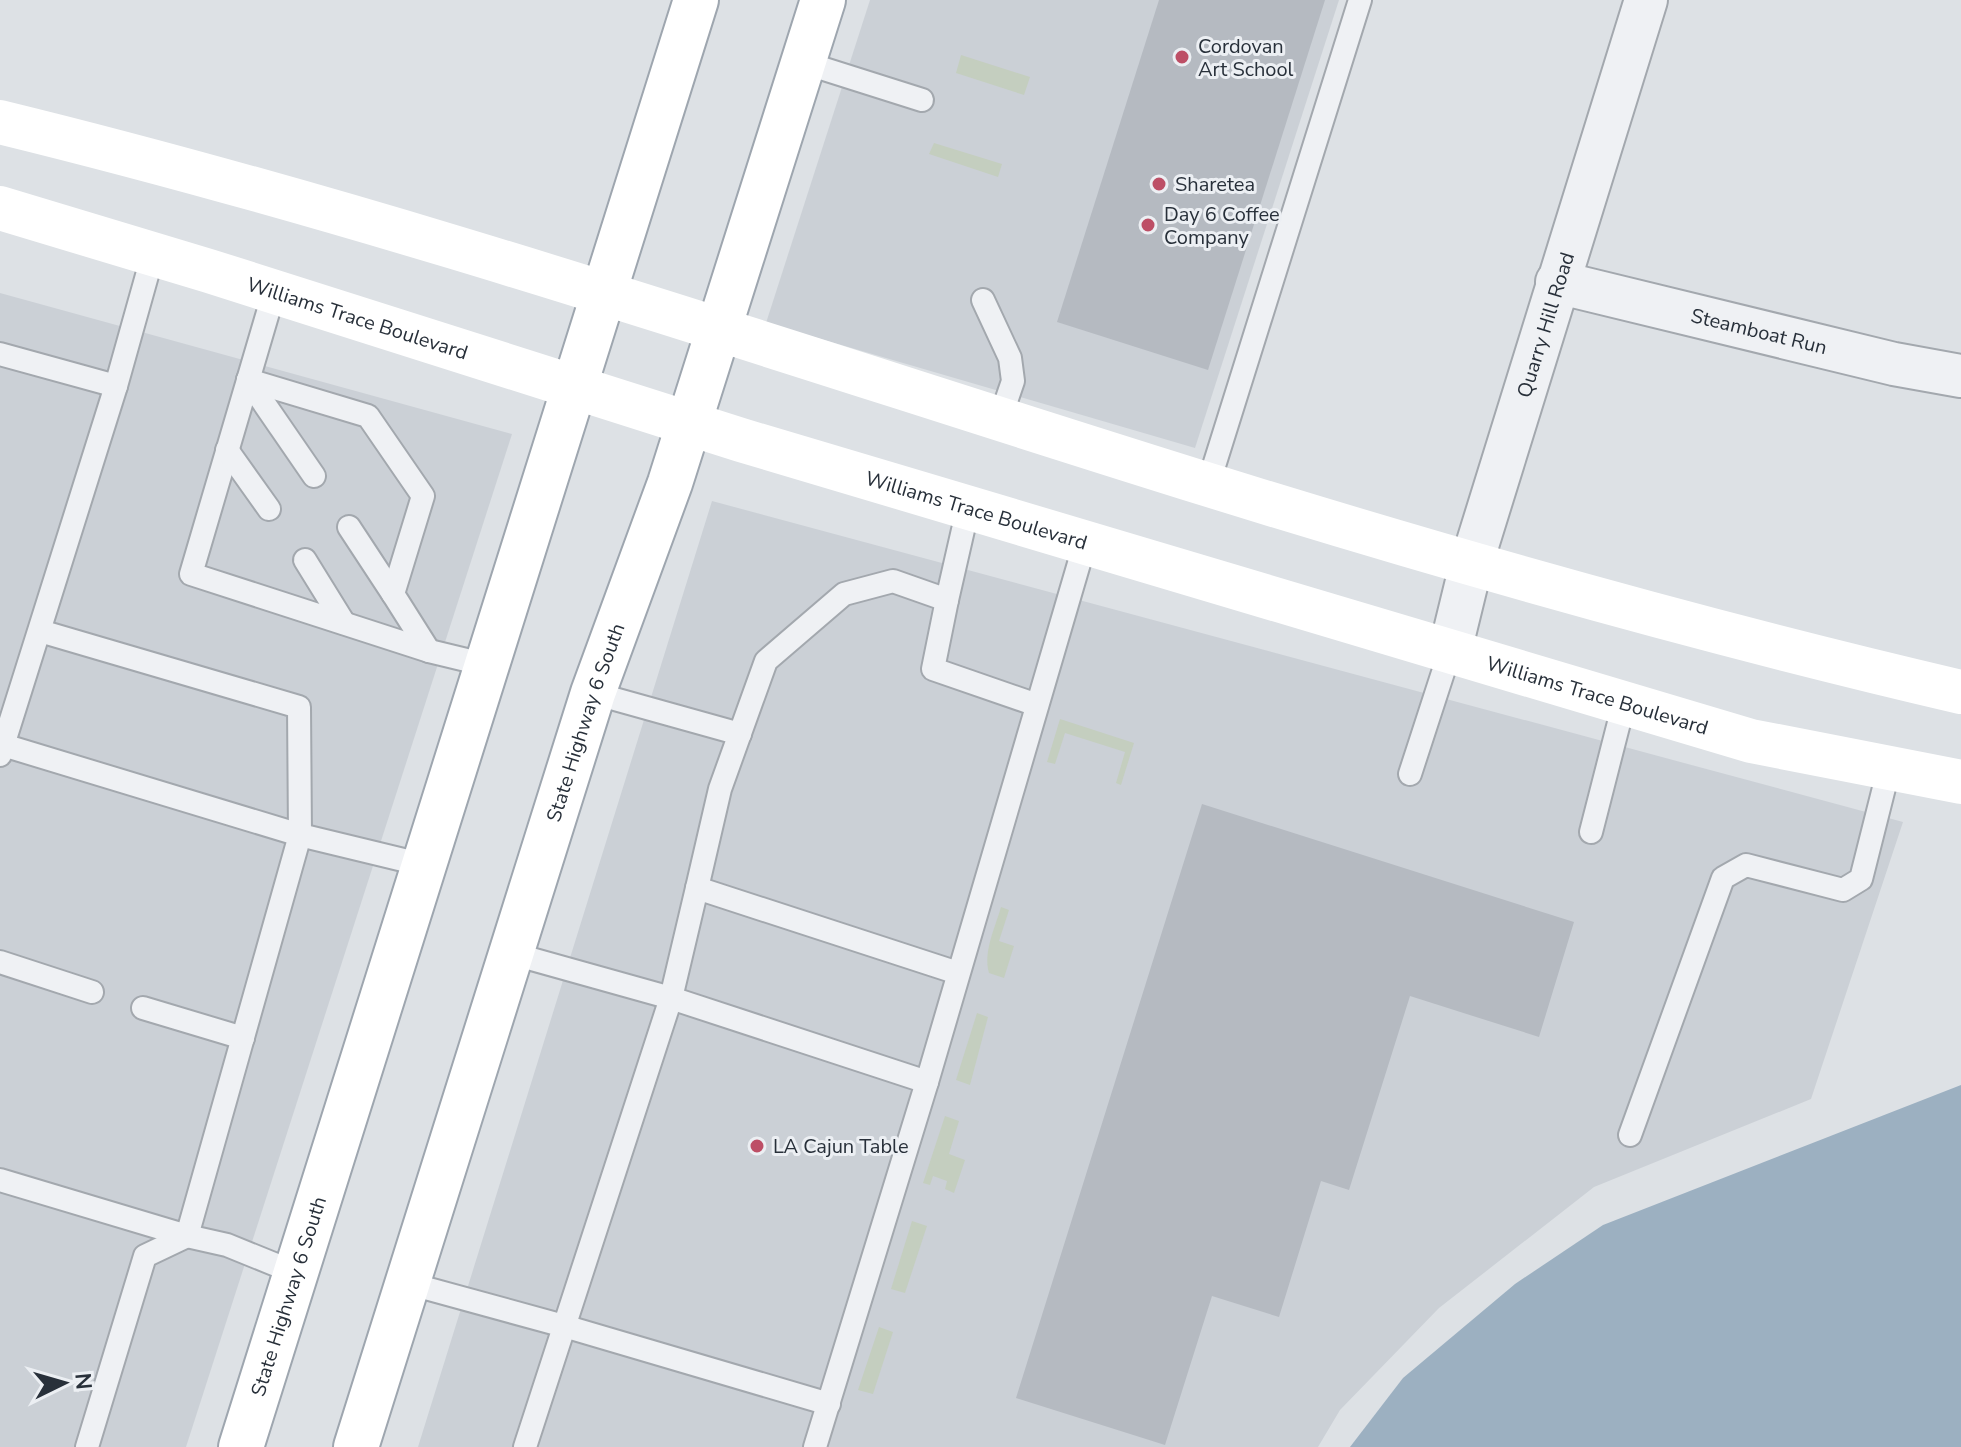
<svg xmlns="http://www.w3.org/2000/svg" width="1961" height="1447" font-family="'Nunito Sans',sans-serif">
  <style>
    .built { fill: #cbd0d6 }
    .green { fill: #c4cebf }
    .water { fill: #9cb0c1 }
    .building { fill: #b5bac1 }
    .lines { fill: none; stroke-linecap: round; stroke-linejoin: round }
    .service-casing { stroke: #a3a8ae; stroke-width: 26 }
    .minor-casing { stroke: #a3a8ae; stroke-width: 46 }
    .primary-casing { stroke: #9ea6af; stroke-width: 48 }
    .service { stroke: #eff1f4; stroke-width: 22 }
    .minor { stroke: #eff1f4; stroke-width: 42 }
    .secondary { stroke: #fff; stroke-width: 44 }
    .primary { stroke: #fff; stroke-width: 44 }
    .poi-dot { fill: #bd4f66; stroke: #eceff3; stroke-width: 3 }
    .labels { text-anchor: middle; stroke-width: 6; stroke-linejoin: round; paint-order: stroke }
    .poi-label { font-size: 20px; fill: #28303a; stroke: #eceff3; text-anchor: start }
    .street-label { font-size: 20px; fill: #28303a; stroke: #eceff3 }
  </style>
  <rect width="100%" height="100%" fill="#dde1e5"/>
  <g class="built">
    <polygon points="870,0 1339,0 1195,448 766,323"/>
    <polygon points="0,293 512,434 186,1447 0,1447"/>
    <polygon points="712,501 1903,822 1811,1099 1594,1187 1439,1308 1340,1410 1318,1447 418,1447"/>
  </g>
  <g class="green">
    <polygon points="961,55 1030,77 1024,95 956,73"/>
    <polygon points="934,143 1002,164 998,177 929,154"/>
    <polygon points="1060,719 1134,743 1121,785 1116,783 1125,752 1065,733 1055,764 1047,762"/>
    <path d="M 1001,907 L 1009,910 L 999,941 L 1014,946 L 1004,978 L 989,973 C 983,952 995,928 1001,907 Z"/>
    <polygon points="977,1013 988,1017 970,1085 956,1080"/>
    <polygon points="945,1116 959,1121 949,1154 965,1160 954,1193 945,1189 947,1181 933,1176 930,1185 923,1183"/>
    <polygon points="912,1221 927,1226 905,1293 891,1289"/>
    <polygon points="879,1327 893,1332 873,1394 858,1390"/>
  </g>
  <polygon class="water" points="1961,1085 1961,1447 1350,1447 1403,1378 1515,1284 1603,1225"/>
  <g class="building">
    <polygon points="1159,0 1325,0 1208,370 1057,322"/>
    <polygon points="1202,804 1574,922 1539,1037 1410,996 1349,1190 1321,1181 1279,1317 1212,1296 1165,1445 1016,1398"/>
  </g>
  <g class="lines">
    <g class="service-casing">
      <g id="service">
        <polyline points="802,62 922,100"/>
        <polyline points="274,292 191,574 429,651 487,665"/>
        <polyline points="983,300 1010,358 1013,381 1000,419"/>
        <polyline points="0,354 116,386"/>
        <polyline points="248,380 368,416 423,496 393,594 429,651"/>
        <polyline points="248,380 314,476"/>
        <polyline points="227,450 269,509"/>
        <polyline points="1208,485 1360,0"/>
        <polyline points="349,527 393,594"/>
        <polyline points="305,560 344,623"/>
        <polyline points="947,600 933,669 1037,705"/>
        <polyline points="40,631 299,707 300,835 187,1236 145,1256 87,1447"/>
        <polyline points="593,693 740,734"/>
        <polyline points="3,745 300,835 424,865"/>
        <polyline points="0,755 116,386 153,254"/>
        <polyline points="1410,774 1450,651"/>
        <polyline points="1591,832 1624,703"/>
        <polyline points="510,953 671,998 927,1082"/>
        <polyline points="0,962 92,992"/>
        <polyline points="958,973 697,888 720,789 766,661 844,594 893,581 947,600 968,508"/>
        <polyline points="143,1008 243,1038"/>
        <polyline points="1630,1135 1723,878 1746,865 1843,890 1861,879 1889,768"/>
        <polyline points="0,1180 187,1236 227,1245 296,1273"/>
        <polyline points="407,1283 564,1326 829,1404"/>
        <polyline points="525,1447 671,998 697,888"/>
        <polyline points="815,1447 927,1082 1085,543"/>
      </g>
    </g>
    <g class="minor-casing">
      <g id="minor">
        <path id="s1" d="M 1557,282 L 1894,364 L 1961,376"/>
        <path id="s2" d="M 1450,651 L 1471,565 L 1646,0"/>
      </g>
    </g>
    <g class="primary-casing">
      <g id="primary">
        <path id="s4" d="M 241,1447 L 696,0"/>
        <path id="s5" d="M 356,1447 L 593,693 L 670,483 L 823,0"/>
      </g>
    </g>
    <use href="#service" class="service"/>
    <use href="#minor" class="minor"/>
    <g class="secondary">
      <path d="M 0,122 C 409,222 807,360 1209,485 C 1457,562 1708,633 1961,692"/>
      <path id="s3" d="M 0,208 L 209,271 L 741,440 L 1751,741 L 1961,782"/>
    </g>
    <use href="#primary" class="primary"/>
  </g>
  <g class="poi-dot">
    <circle cx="1182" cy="57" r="8"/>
    <circle cx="1159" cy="184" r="8"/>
    <circle cx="1148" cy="225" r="8"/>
    <circle cx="757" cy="1146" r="8"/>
  </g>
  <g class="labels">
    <g class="poi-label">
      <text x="1198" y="53">Cordovan<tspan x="1198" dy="23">Art School</tspan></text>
      <text x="1175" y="191">Sharetea</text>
      <text x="1164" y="221">Day 6 Coffee<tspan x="1164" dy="23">Company</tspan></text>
      <text x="773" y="1153">LA Cajun Table</text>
    </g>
    <g class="street-label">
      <text dy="7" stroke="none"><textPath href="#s3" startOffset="374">Williams Trace Boulevard</textPath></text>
      <text dy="7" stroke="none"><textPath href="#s2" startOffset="340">Quarry Hill Road</textPath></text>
      <text dy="7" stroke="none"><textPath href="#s1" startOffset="208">Steamboat Run</textPath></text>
      <text dy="7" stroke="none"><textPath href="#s3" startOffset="1022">Williams Trace Boulevard</textPath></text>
      <text dy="7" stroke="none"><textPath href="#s3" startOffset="1670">Williams Trace Boulevard</textPath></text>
      <text dy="7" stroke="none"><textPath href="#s5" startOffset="760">State Highway 6 South</textPath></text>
      <text dy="7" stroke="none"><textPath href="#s4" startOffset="158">State Highway 6 South</textPath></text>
    </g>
  </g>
  <g transform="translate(64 1383) rotate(85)" stroke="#eceff3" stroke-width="6" paint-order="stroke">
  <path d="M0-6L14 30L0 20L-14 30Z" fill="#28303a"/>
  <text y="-12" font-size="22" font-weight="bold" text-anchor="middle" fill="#28303a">N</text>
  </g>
</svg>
